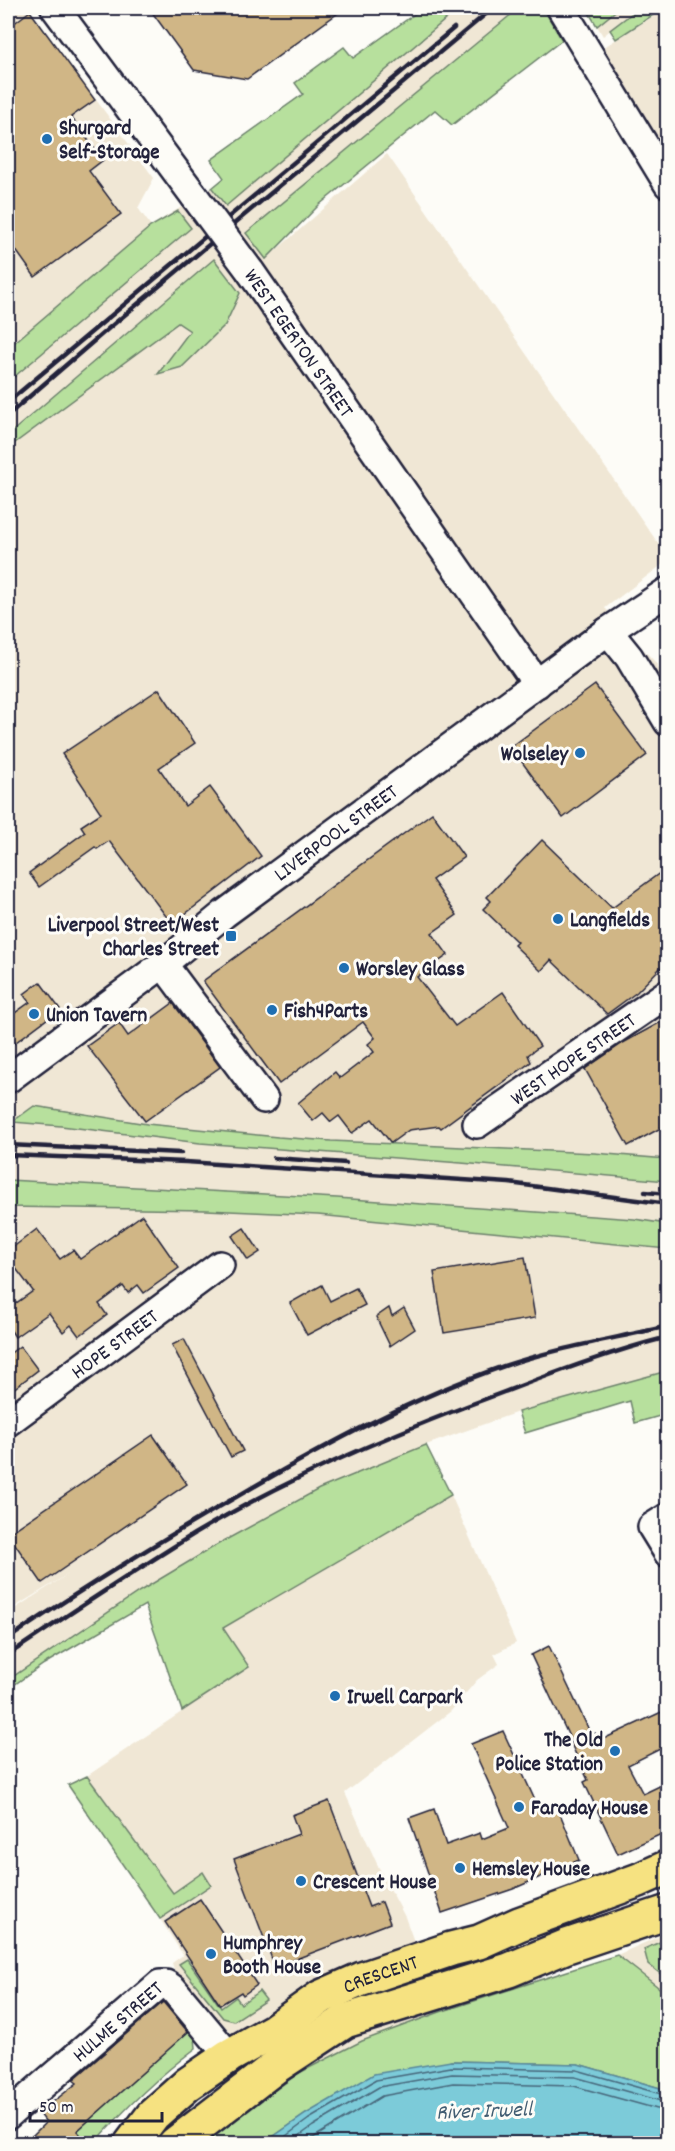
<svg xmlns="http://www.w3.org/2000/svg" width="675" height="2151" font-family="Dekko,sans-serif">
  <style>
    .built { fill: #f0e7d5 }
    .green { fill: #b7e09d; stroke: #6c816c; stroke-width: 1.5 }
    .water { fill: #7ccbd9; stroke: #58879a; stroke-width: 1.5 }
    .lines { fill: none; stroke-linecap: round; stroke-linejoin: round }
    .shore { stroke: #46667a; stroke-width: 1.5 }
    .building { fill: #d0b686; stroke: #22223b; stroke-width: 1.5 }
    .minor-casing { stroke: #22223b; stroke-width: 32 }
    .highway-casing { stroke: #22223b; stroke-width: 38 }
    .minor { stroke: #fdfcf7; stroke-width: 27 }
    .highway { stroke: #f6e281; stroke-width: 33 }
    .rail { stroke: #22223b; stroke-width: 4.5 }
    .minor-bridge-casing { stroke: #22223b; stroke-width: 32; stroke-linecap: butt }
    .minor-bridge { stroke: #fdfcf7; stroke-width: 27 }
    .poi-dot { fill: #1f6fb2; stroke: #fdfcf7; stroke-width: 2 }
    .labels { text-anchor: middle; stroke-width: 6; stroke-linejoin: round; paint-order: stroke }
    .poi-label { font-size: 21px; font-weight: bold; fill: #22223b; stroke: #fdfcf7; text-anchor: start }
    .street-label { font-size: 21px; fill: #22223b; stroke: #fdfcf7 }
    .water-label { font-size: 22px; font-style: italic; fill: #425d72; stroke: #fdfcf7 }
  </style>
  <rect width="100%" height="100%" fill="#fdfcf7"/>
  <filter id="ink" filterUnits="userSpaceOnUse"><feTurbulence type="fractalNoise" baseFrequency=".0167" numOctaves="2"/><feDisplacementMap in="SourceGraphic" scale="12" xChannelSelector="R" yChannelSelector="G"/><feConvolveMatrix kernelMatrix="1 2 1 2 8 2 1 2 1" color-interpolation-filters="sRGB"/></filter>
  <g filter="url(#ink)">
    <g class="built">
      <polygon points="8,8 28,8 154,178 138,208 151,226 212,188 423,15 449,8 586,8 588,11 558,33 562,40 452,125 435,110 319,205 274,252 387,154 667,556 667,561 605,608 656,663 667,683 667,1159 594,1153 331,1141 278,1137 461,1163 667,1181 667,1371 518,1412 426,1445 319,1489 220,1543 141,1591 44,1664 8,1689 8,1613 70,1573 8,1611"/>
      <polygon points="619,8 639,8 603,36 597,26"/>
      <polygon points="666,8 667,8 667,163 601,49"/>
      <polygon points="451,1495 516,1643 494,1654 499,1664 477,1680 451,1711 345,1793 378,1866 405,1917 440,2012 617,1955 667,1933 667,2090 578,2064 451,2061 316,2109 220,2022 175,1972 172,1963 183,1955 160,1919 179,1905 173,1893 87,1776 248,1667 222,1628"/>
    </g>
    <g class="green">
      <polygon points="423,8 459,8 226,206 212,188 224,178 211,160 303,94 295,83 344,47 353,58"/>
      <polygon points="519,8 543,8 562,40 452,125 435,110 319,205 266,259 246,233"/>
      <polygon points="586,8 619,8 597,26"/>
      <polygon points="639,8 664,8 616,39 610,30"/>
      <polygon points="178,211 191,228 8,382 8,348 150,227"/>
      <polygon points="214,259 240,293 225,325 182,367 158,374 190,331 178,323 8,448 8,435"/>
      <polygon points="34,1106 147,1124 278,1137 331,1141 594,1153 667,1159 667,1181 461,1163 200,1143 61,1126 12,1122"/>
      <polygon points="8,1180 337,1198 634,1219 667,1224 667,1249 318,1215 206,1210 8,1207"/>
      <polygon points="667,1371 667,1414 635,1423 630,1401 525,1433 518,1412"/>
      <polygon points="426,1445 451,1495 223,1628 249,1667 182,1711 145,1605 44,1664 8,1689 8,1680 140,1591 220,1543 319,1489"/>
      <polygon points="87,1776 173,1893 203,1872 211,1885 160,1919 68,1785"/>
      <polygon points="667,1939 667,1979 648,1964 644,1949"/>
      <polygon points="617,1955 667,1994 667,2090 578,2064 451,2061 306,2114 264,2143 204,2144 243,2113 299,2073 362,2041 440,2012"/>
      <polygon points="187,1959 221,2008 236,1997 241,2004 259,1991 266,2000 234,2021 223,2018 179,1964"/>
      <path d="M 189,2031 L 195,2038 L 196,2048 C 159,2076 125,2108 95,2143 L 72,2144 L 77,2131 Z"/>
    </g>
    <polygon class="water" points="451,2061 578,2064 667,2090 667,2143 264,2143 306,2114 374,2074"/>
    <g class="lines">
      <g class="shore">
        <polyline points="275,2144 309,2119 376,2080 451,2067 577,2070 668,2096"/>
        <polyline points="288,2144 313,2126 379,2087 452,2074 575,2077 668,2103"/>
        <polyline points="303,2144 382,2096 453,2083 574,2086 668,2112"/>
      </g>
    </g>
    <g class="building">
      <polygon points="149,8 345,8 247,79 194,70"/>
      <polygon points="30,11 95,100 71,117 103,160 89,171 121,214 35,277 8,239 8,28"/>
      <polygon points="595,685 647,755 563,818 511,747"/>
      <polygon points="159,689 195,743 159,768 185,806 210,787 261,856 172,924 109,841 97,849 95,847 39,887 29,873 85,832 81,826 101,813 62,754"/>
      <polygon points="432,813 464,857 432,880 457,915 432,933 448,955 417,977 455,1026 503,992 540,1046 528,1055 531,1062 441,1128 439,1126 409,1130 391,1143 372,1119 352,1133 339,1116 331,1122 323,1113 313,1121 298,1103 335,1072 340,1078 374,1052 368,1044 375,1038 363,1022 279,1084 203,981"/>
      <polygon points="542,840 612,908 668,867 668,960 637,992 607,1014 551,960 541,971 514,945 517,942 483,909 491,901 487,897"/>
      <polygon points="40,982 60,1009 8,1048 8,1018 30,1002 24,994"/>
      <polygon points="173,1003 220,1067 145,1121 87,1046 119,1023 128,1036"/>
      <polygon points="668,1018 668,1124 628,1146 585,1069 623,1043"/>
      <polygon points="142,1215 179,1268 144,1293 138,1285 128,1293 123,1286 99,1304 107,1315 79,1336 71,1325 63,1332 49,1313 15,1337 8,1326 8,1309 33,1291 8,1258 8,1251 37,1229 60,1259 73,1250 80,1259"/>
      <polygon points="244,1228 260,1252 248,1260 232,1236"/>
      <polygon points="525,1257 535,1318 444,1333 434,1272"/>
      <polygon points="322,1285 330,1301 356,1288 365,1305 307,1335 290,1303"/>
      <polygon points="389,1308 392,1316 404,1308 415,1329 390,1346 376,1317"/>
      <polygon points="184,1339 243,1451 231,1457 172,1345"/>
      <polygon points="20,1346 38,1370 8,1393 8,1355"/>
      <polygon points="153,1435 187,1484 42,1583 8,1534"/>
      <polygon points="549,1646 591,1734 595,1733 599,1741 668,1709 668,1745 628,1765 643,1794 668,1782 668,1831 618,1854 584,1782 588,1780 571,1744 572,1743 531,1655"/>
      <polygon points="503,1731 540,1811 556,1804 579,1860 513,1889 442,1913 409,1818 434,1809 446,1845 480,1833 482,1839 509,1828 471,1744"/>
      <polygon points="329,1801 369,1907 382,1902 390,1923 275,1967 234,1859 299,1834 292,1815"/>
      <polygon points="200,1899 257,1985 243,1995 241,1992 220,2005 165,1922"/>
      <polygon points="163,2002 188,2032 77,2131 80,2134 72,2144 24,2144 46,2122 39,2113 77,2083 73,2080"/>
    </g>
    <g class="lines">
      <g class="minor-casing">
        <g id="minor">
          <polyline points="55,8 195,197"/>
          <polyline points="561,8 668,184"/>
          <path id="s1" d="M 250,271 L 537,684"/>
          <polyline points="608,631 629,657 668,722"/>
          <polyline points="163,964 264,1099"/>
          <path id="s2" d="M 8,1079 L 163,964 L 224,914 L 608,631 L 668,591"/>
          <path id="s3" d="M 477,1124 L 668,993"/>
          <path id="s4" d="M 8,1422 L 220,1265"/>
          <polyline points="668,1517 652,1527 668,1553"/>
          <path id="s5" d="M 8,2115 L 160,1984 L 166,1984 L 173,1989 L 229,2056"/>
        </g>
      </g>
      <g class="highway-casing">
        <g id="highway">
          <path id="s6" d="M 131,2144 L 153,2115 L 188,2084 L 229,2056 L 275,2030 L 321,1997 L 362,1979 L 451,1949 L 479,1942 L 519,1924 L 639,1880 L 668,1867"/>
          <polyline points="175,2144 275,2067 345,2021 509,1970 567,1946 668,1912"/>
        </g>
      </g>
      <use href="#minor" class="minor"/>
      <use href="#highway" class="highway"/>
      <g class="rail">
        <polyline points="8,402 454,28"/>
        <polyline points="8,415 109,328 493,8"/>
        <polyline points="8,1145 181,1153"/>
        <polyline points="8,1155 186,1162 509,1183 668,1204"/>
        <polyline points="274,1158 346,1163"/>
        <polyline points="645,1192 668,1194"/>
        <path d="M 8,1639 C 84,1587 163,1539 243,1493 C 327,1444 412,1398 504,1366 C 557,1348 613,1339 668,1326"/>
        <path d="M 8,1655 C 69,1614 131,1573 194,1534 C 291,1476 398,1431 504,1392 C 557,1372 612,1351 668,1337"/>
      </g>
      <g class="minor-bridge-casing">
        <polyline id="minor-bridge" points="195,197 250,271"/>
      </g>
      <use href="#minor-bridge" class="minor-bridge"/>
    </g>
  </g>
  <g class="poi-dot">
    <circle cx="47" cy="139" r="6"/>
    <circle cx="580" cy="753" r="6"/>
    <circle cx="558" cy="919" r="6"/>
    <rect x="225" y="930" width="12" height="12" rx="3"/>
    <circle cx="344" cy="968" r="6"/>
    <circle cx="272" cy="1010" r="6"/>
    <circle cx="34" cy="1014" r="6"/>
    <circle cx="335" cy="1696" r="6"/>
    <circle cx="615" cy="1751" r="6"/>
    <circle cx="519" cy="1807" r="6"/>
    <circle cx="460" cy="1868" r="6"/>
    <circle cx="301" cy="1881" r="6"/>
    <circle cx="211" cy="1954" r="6"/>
  </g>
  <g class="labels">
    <g class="poi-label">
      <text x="59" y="134">Shurgard<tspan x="59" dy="24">Self-Storage</tspan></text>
      <text x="568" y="760" text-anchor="end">Wolseley</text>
      <text x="570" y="926">Langfields</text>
      <text x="219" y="931" text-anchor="end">Liverpool Street/West<tspan x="219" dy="24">Charles Street</tspan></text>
      <text x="356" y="975">Worsley Glass</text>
      <text x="284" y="1017">Fish4Parts</text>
      <text x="46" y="1021">Union Tavern</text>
      <text x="347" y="1703">Irwell Carpark</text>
      <text x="603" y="1746" text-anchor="end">The Old<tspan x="603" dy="24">Police Station</tspan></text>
      <text x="531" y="1814">Faraday House</text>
      <text x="472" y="1875">Hemsley House</text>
      <text x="313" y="1888">Crescent House</text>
      <text x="223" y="1949">Humphrey<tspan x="223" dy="24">Booth House</tspan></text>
    </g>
    <g class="street-label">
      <text dy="7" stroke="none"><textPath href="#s1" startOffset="87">WEST EGERTON STREET</textPath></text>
      <text dy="7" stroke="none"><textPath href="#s2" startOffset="410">LIVERPOOL STREET</textPath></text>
      <text dy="7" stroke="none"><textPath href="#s3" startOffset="116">WEST HOPE STREET</textPath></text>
      <text dy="7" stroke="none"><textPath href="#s4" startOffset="132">HOPE STREET</textPath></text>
      <text dy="7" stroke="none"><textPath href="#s6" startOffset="306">CRESCENT</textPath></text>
      <text dy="7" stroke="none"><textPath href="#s5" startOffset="144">HULME STREET</textPath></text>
    </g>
    <g class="water-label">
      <text transform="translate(484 2109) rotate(-2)" y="8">River Irwell</text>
    </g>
  </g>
  <rect width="675" height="2151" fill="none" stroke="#fdfcf7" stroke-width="30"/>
  <rect x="15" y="15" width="645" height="2121" fill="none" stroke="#22223b" stroke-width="2" filter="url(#ink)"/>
  <path d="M30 2112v9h132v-9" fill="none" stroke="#22223b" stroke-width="3"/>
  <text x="39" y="2112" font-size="18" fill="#22223b" stroke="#fdfcf7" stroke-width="4.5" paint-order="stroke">50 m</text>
</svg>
